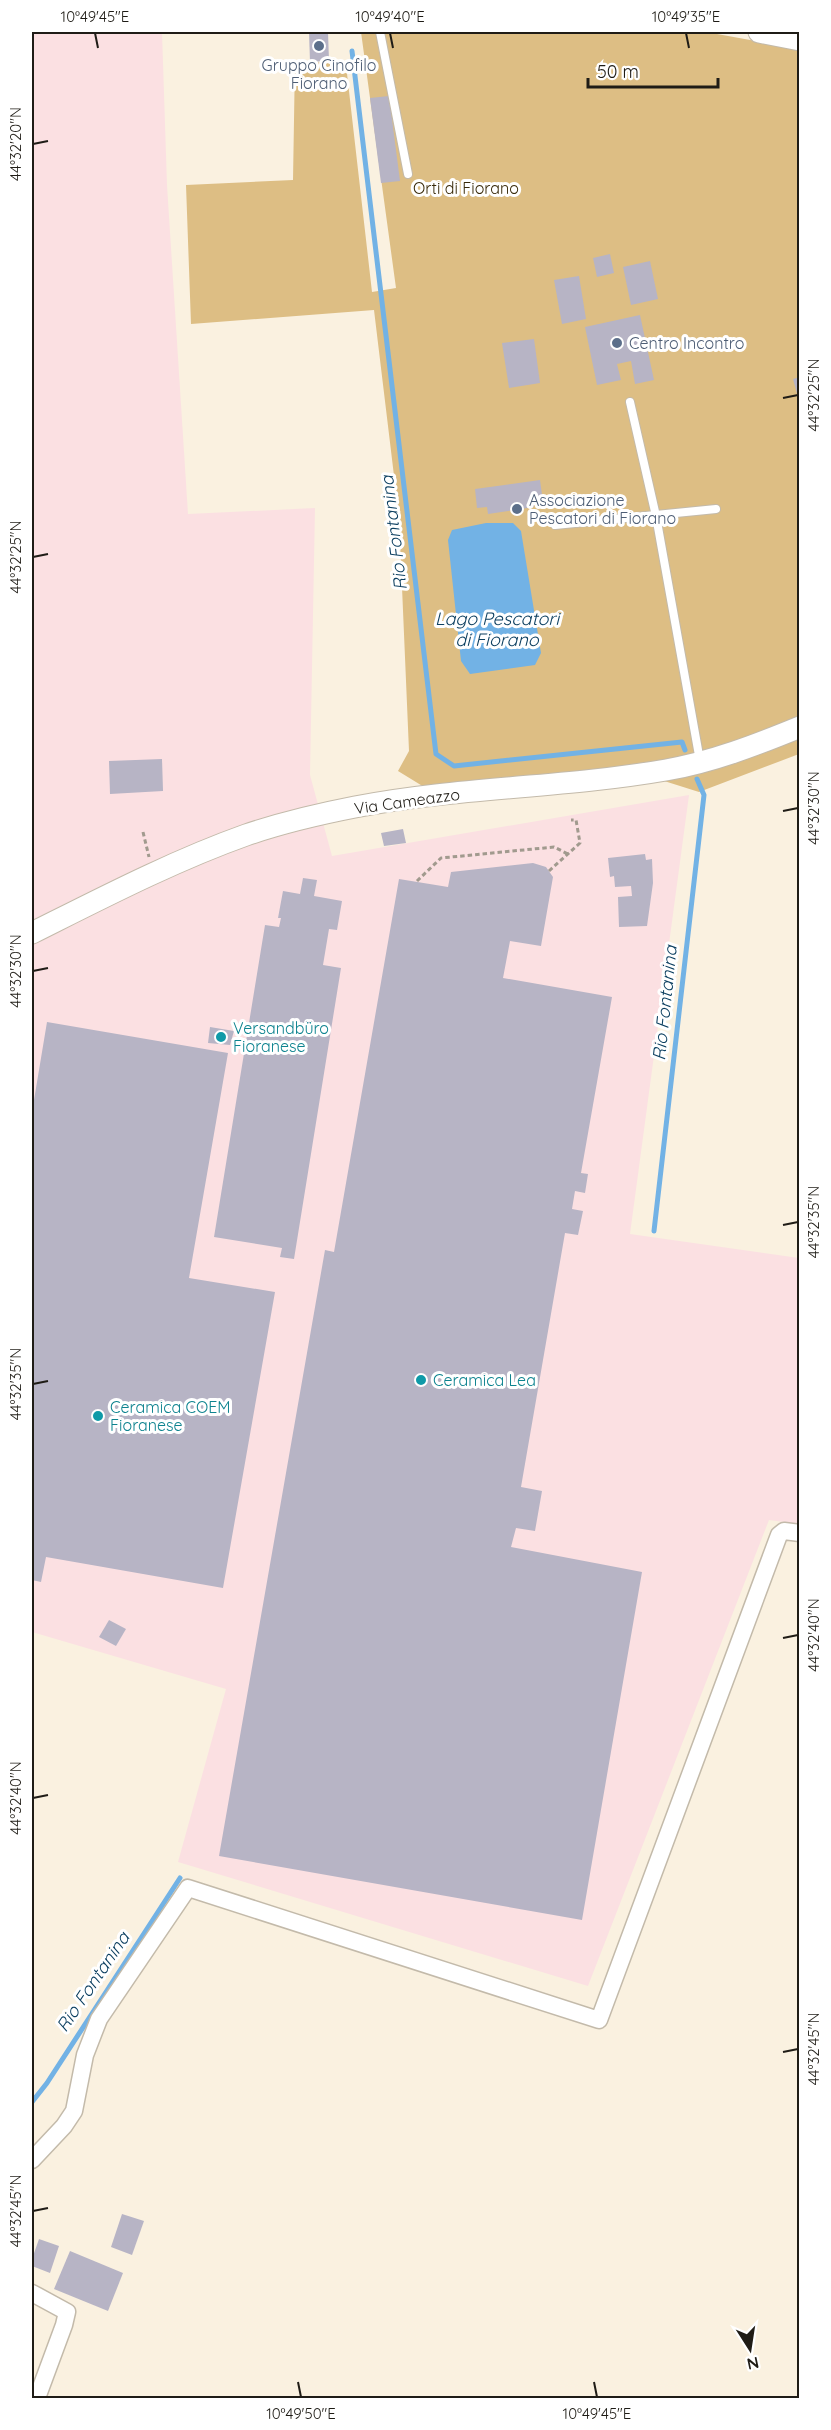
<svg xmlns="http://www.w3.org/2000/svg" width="831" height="2430" font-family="Quicksand,sans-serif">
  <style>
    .industrial { fill: #fbe0e2 }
    .green { fill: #ddbe84 }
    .water { fill: #72b2e5 }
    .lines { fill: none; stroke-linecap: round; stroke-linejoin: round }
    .stream { stroke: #72b2e5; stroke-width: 5 }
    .building { fill: #b7b4c5 }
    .service-casing { stroke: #c3baaa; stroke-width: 10 }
    .minor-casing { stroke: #c3baaa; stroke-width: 19 }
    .tertiary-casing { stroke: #c3baaa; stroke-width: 23 }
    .path { stroke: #a19a8e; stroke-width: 3; stroke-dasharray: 4.5 3; stroke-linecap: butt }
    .service { stroke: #fff; stroke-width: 8 }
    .minor { stroke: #fff; stroke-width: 16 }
    .tertiary { stroke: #fff; stroke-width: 21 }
    .ticks { fill: none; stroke: #1f1c16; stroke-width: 2 }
    .service-dot { fill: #5c6f8a; stroke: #fff; stroke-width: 2 }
    .culture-dot { fill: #0f9aa8; stroke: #fff; stroke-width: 2 }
    .labels { text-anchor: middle; stroke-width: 6; stroke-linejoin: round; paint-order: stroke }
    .service-label { font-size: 16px; fill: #4e5e75; stroke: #fff; text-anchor: start }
    .park-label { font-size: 16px; fill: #382908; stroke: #fff }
    .street-label { font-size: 16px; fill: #1f1c16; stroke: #fff }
    .culture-label { font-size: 16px; fill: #0d838f; stroke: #fff; text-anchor: start }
    .water-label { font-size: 18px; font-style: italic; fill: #0c3f60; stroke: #fff }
    .neatline { fill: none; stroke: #1f1c16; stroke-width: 2 }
    .ticks-label { font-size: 15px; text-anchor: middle; fill: #1f1c16 }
  </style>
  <rect width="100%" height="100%" fill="#faf1e0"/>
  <polygon class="industrial" points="32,32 162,32 167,185 188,514 315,508 310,775 332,856 689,795 630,1234 799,1258 799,1524 769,1520 588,1986 178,1862 226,1689 32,1632"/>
  <polygon class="green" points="361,32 706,32 799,49 799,754 699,792 642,774 442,798 398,771 409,751 399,517 374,310 191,324 186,185 293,180 295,60 346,65 372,292 396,288"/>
  <polygon class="water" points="486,523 513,523 521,531 541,653 535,665 470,674 461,661 448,540 452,530"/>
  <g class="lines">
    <g class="stream">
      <polyline points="352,51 436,754 454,766 682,742 685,750"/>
      <polyline points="654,1231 704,795 697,779"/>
      <polyline points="32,2102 47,2083 180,1878"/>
    </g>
  </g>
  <g class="building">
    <polygon points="309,32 328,32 329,61 310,62"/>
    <polygon points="389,96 400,181 381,183 370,98"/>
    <polygon points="610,254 614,273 597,277 593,258"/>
    <polygon points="650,261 658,299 631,305 623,267"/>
    <polygon points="579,276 586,319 562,324 554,280"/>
    <polygon points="640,315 654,380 635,384 631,361 617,364 621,380 597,385 585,327"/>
    <polygon points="534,339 540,383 509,388 502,343"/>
    <polygon points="800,377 800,401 799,401 793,379"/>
    <polygon points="540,480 543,502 534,503 534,507 488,514 487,507 477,508 475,489"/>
    <polygon points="162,759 163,791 110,794 109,761"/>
    <polygon points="403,829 406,843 384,846 381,833"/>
    <polygon points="645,854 646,860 652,859 653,883 647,926 619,927 618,897 632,896 631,886 615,887 614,876 610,877 608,858"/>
    <polygon points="533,863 546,867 553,877 541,946 510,941 503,978 612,997 581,1173 588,1174 585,1193 575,1191 572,1209 583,1211 578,1235 565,1233 521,1487 542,1491 535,1531 516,1528 511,1547 642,1572 582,1920 219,1856 325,1250 334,1252 399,879 448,887 451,872"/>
    <polygon points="303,878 317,880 314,896 342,901 337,930 329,929 323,965 341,968 294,1259 280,1257 282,1248 214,1237 265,925 279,927 281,918 278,918 283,891 300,894"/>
    <polygon points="47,1022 228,1053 189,1278 275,1292 223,1588 46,1557 41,1582 32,1580 32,1112"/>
    <polygon points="210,1027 234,1031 230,1045 208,1043"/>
    <polygon points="109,1620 126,1629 116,1646 99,1637"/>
    <polygon points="122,2214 144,2221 132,2255 111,2247"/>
    <polygon points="39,2239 59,2246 50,2273 32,2266 32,2259"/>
    <polygon points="70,2251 123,2273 108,2311 54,2289"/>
  </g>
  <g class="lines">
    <g class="service-casing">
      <g id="service">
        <polyline points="380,32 408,174"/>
        <polyline points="630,402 656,516 700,761"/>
        <polyline points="555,525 716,509"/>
      </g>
    </g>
    <g class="minor-casing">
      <g id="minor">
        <polyline points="32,2160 64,2126 74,2111 85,2055 99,2019 188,1888 599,2020 779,1535 784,1531 800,1533"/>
        <polyline points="32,2293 67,2312 64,2325 37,2398"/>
      </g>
    </g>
    <g class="tertiary-casing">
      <g id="tertiary">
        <polyline points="759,32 800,40"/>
        <path d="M 32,933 C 100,899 173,861 246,835 C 281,823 319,814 355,807 C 458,787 563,788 666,770 C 712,762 756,745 800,727"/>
      </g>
    </g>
    <g class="path">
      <polyline points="143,832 149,857"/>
      <polyline points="549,871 580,843 576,820 571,820"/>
      <polyline points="417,881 441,858 554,847 568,854"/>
    </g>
    <use href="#service" class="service"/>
    <use href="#minor" class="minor"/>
    <use href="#tertiary" class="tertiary"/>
  </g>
  <path class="ticks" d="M 95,33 L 98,48M 390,33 L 393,48M 686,33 L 689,48M 33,144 L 48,141M 783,398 L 798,395M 33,557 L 48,554M 783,811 L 798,808M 33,971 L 48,968M 783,1225 L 798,1222M 33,1384 L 48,1381M 783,1638 L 798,1635M 33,1798 L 48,1795M 783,2052 L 798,2049M 33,2211 L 48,2208M 298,2382 L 301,2397M 594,2382 L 597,2397"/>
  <g class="service-dot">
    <circle cx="319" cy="46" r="6"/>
    <circle cx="617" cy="343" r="6"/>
    <circle cx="517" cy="509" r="6"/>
  </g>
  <g class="culture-dot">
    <circle cx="221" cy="1037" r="6"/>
    <circle cx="421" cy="1380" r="6"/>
    <circle cx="98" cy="1416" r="6"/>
  </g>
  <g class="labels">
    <g class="service-label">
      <text x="319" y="71" text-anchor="middle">Gruppo Cinofilo<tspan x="319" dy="18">Fiorano</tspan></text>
      <text x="629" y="349">Centro Incontro</text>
      <text x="529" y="506">Associazione<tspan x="529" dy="18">Pescatori di Fiorano</tspan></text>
    </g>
    <g class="park-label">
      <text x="466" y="194">Orti di Fiorano</text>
    </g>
    <g class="street-label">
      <text transform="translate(407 801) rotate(-8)" y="6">Via Cameazzo</text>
    </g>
    <g class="culture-label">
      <text x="233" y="1034">Versandbüro<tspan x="233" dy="18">Fioranese</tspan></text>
      <text x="433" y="1386">Ceramica Lea</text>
      <text x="110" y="1413">Ceramica COEM<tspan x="110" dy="18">Fioranese</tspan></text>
    </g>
    <g class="water-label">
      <text transform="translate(394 533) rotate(-97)" y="6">Rio Fontanina</text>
      <text x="497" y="625">Lago Pescatori<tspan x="497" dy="21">di Fiorano</tspan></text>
      <text transform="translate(665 1003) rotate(-84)" y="6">Rio Fontanina</text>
      <text transform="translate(93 1982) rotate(-56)" y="6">Rio Fontanina</text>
    </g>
  </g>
  <rect width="831" height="2430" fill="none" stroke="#ffffff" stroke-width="66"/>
  <g transform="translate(750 2349) rotate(168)" stroke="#ffffff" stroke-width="4.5" paint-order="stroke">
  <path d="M0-4.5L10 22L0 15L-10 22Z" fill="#1f1c16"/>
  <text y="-9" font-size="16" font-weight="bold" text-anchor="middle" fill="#1f1c16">N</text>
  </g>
  <path d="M588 78v9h130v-9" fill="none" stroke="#1f1c16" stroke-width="3"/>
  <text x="597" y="78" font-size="18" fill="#1f1c16" stroke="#ffffff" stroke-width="4.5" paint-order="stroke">50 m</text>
  <rect x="33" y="33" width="765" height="2364" class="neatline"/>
  <g class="ticks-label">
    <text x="95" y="22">10°49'45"E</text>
    <text x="390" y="22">10°49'40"E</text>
    <text x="686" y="22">10°49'35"E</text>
    <text transform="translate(16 144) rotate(-90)" y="5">44°32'20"N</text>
    <text transform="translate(814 395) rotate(-90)" y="5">44°32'25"N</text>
    <text transform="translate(16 557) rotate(-90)" y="5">44°32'25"N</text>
    <text transform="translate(814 808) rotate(-90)" y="5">44°32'30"N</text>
    <text transform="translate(16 971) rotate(-90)" y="5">44°32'30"N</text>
    <text transform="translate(814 1222) rotate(-90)" y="5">44°32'35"N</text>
    <text transform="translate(16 1384) rotate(-90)" y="5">44°32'35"N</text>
    <text transform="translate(814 1635) rotate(-90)" y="5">44°32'40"N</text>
    <text transform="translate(16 1798) rotate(-90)" y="5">44°32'40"N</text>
    <text transform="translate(814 2049) rotate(-90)" y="5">44°32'45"N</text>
    <text transform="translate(16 2211) rotate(-90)" y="5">44°32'45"N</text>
    <text x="301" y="2419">10°49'50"E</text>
    <text x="597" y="2419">10°49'45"E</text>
  </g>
</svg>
